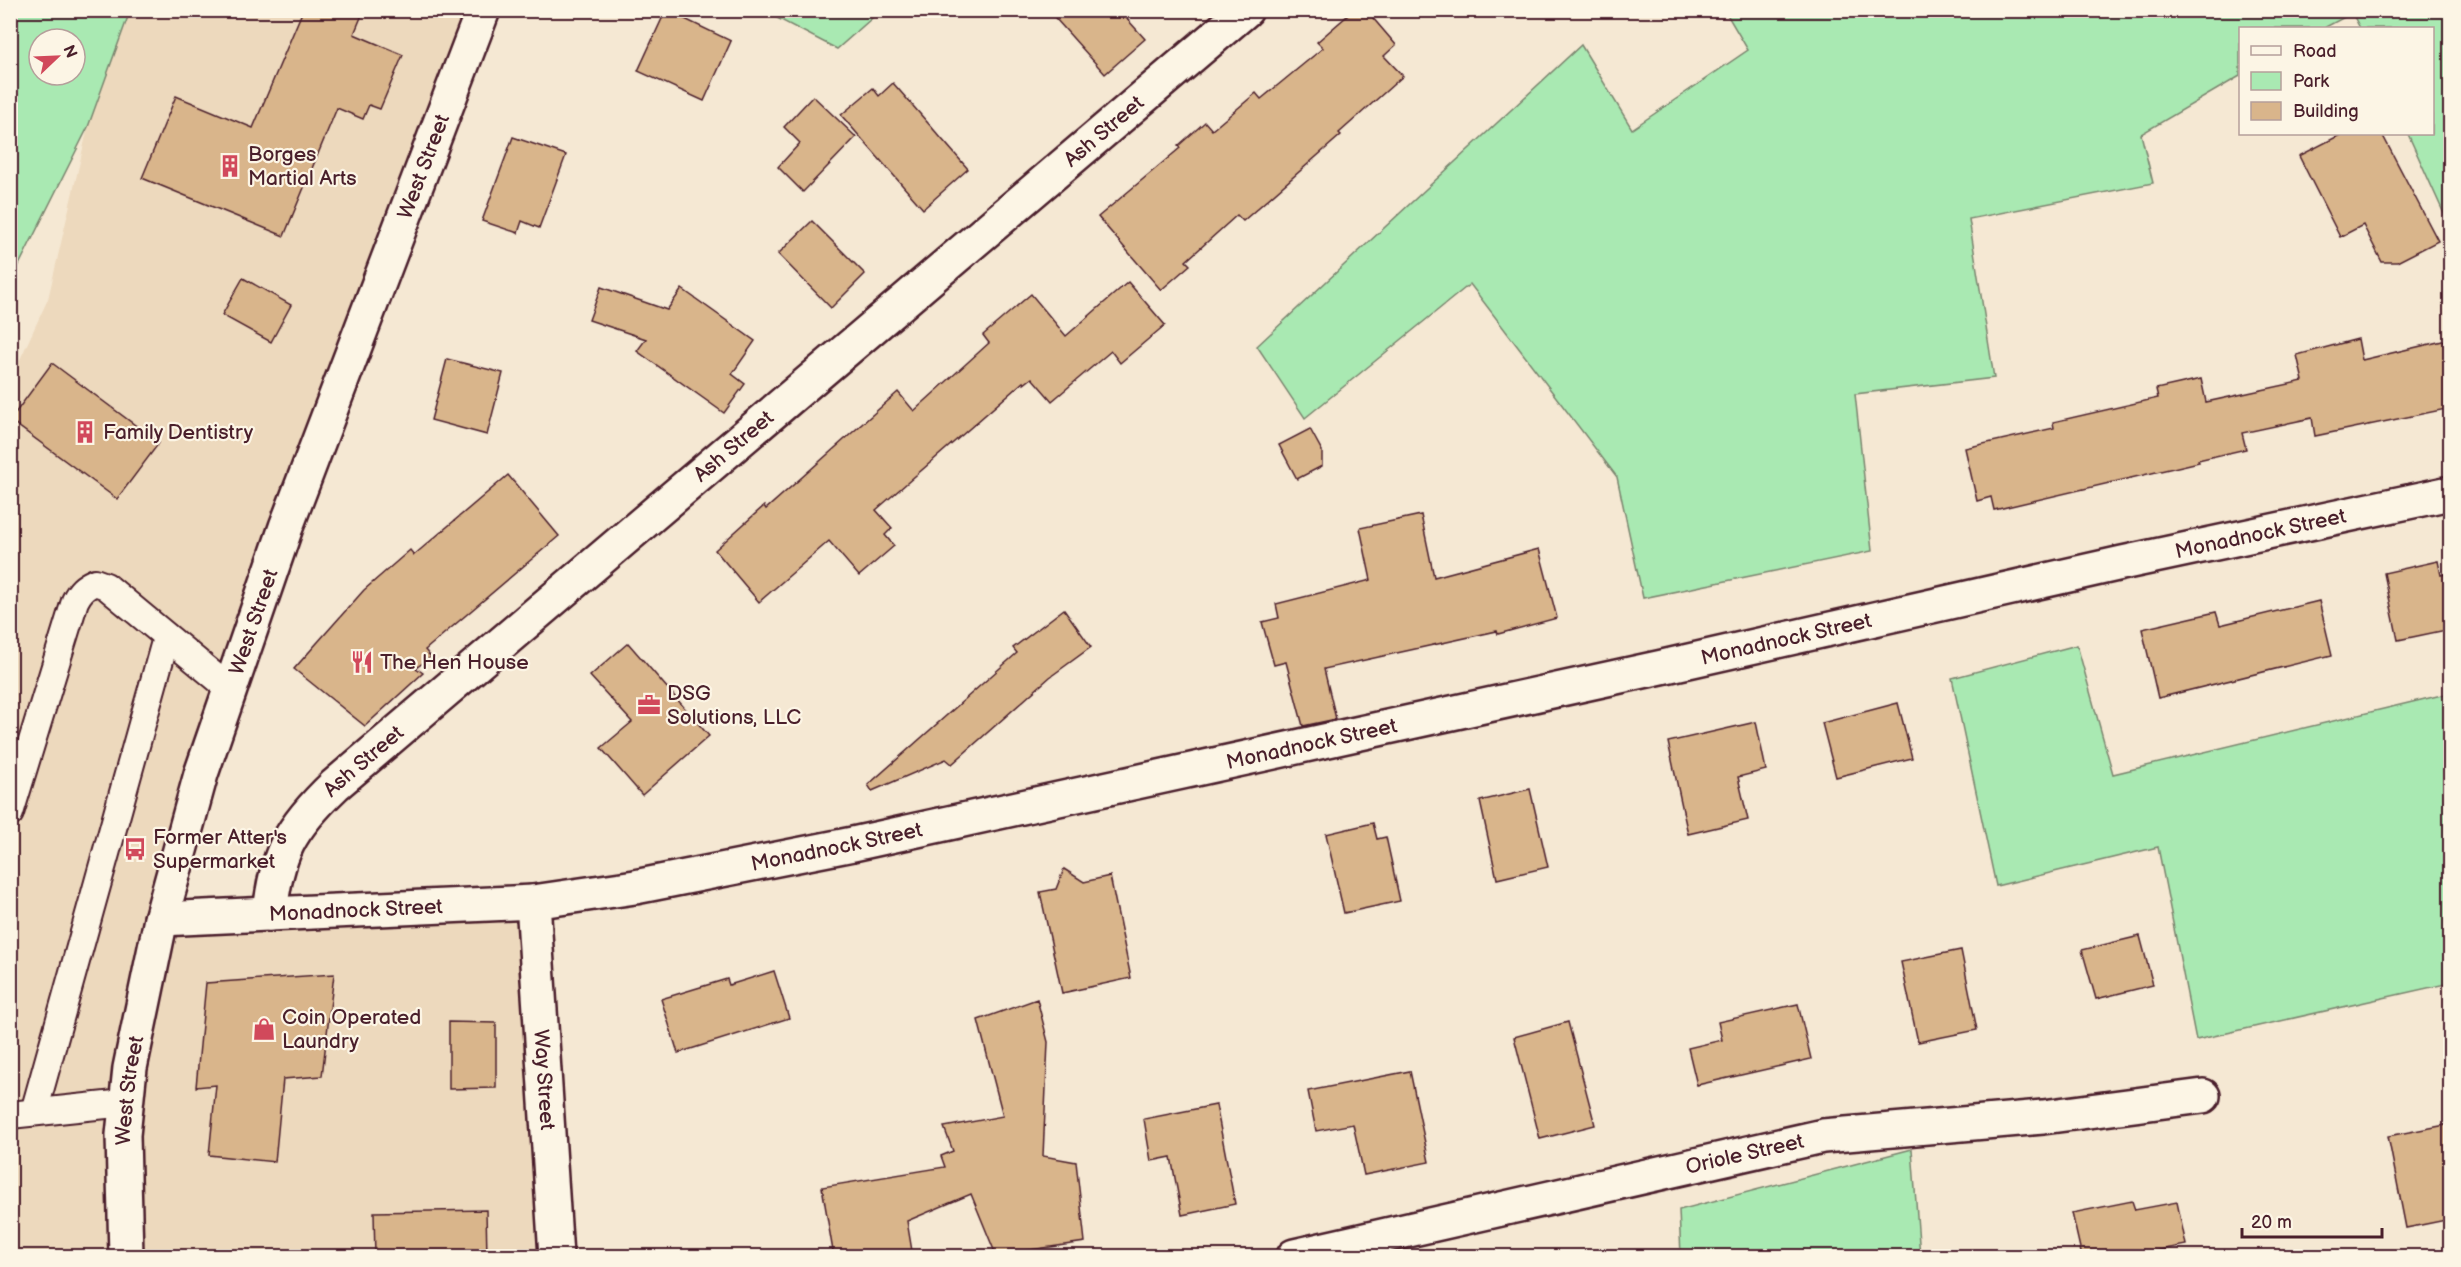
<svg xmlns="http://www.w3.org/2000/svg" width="2461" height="1267" font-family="'Balsamiq Sans',sans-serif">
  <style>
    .built { fill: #edd9bd }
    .green { fill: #a9e9b2; stroke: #7a846e; stroke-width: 1.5; fill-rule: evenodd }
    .building { fill: #d9b58b; stroke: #4a1f2b; stroke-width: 1.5 }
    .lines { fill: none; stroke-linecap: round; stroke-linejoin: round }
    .service-casing { stroke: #4a1f2b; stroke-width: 30 }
    .minor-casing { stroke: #4a1f2b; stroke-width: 38 }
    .secondary-casing { stroke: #4a1f2b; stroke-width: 38 }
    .service { stroke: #fcf5e5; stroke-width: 26 }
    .minor { stroke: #fcf5e5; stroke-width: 33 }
    .secondary { stroke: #fcf5e5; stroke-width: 33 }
    .labels { text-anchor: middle; stroke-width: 4.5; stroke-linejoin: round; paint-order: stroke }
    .street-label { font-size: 21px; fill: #4a1f2b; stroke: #fcf5e5 }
    .poi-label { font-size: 21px; fill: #4a1f2b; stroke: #fcf5e5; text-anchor: start }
  </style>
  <rect width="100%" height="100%" fill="#f5e8d3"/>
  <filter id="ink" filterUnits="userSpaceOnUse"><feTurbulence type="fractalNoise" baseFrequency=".0167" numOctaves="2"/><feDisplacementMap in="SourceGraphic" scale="12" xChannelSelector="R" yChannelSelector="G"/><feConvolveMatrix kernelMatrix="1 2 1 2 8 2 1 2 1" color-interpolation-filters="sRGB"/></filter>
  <g filter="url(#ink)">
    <polygon class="built" points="130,11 483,11 162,919 533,902 556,1256 11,1256 11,379 48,299 88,127"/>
    <g class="green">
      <path d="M 10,11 L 130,11 L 88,127 L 11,281 ZM 39,39 L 75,39 L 75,75 L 39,75 Z"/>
      <polygon points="778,11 778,10 880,11 837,49 775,17"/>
      <polygon points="1725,11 2450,11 2450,227 2408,134 2432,134 2432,28 2360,28 2352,13 2324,28 2240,28 2240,76 2141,134 2153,183 1969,219 1994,378 1855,394 1872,551 1643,598 1617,477 1470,284 1305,418 1257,346 1581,45 1632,129 1748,50"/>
      <polygon points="2077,645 2113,774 2450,693 2450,983 2196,1040 2158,847 1996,886 1952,678"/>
      <polygon points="1912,1149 1920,1256 1681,1256 1679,1210"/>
    </g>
    <g class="building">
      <polygon points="303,10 364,10 354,34 403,55 380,109 369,105 363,119 337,108 284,236 142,178 176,96 253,128"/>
      <polygon points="666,10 731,41 704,101 638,71"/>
      <polygon points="1048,10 1119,10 1145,39 1105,74"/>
      <polygon points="1354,10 1366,10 1396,45 1384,56 1403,76 1339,133 1341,135 1243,221 1237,215 1186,261 1190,265 1161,290 1098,217 1180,148 1178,146 1205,122 1212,130 1256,93 1261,99 1323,48 1317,42"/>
      <polygon points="893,83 968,169 923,209 841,115 873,88 879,96"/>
      <polygon points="813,96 856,137 803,192 778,167 800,143 784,127"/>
      <polygon points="2342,134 2382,134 2438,241 2397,262 2382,262 2363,225 2340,237 2299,156"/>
      <polygon points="513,137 566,155 539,228 522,221 518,233 482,221"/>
      <polygon points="812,221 865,274 831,308 778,254"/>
      <polygon points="243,278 291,305 271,342 222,315"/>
      <polygon points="1128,282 1165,325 1120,363 1111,351 1052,401 1032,378 1024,384 1023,382 876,510 892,528 885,535 894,546 859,576 829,541 759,602 715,550 764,506 766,509 898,392 914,411 989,343 983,335 1031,294 1066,336"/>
      <polygon points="601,287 667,310 682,289 755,341 732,374 745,384 724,413 637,351 646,339 589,320"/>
      <polygon points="2358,339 2362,360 2451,339 2451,408 2315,436 2312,418 2242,433 2246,449 2198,460 2199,462 1994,510 1991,497 1977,501 1965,448 2054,428 2053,422 2158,398 2156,389 2201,379 2206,402 2303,381 2297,355"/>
      <polygon points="447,359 503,373 487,435 431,420"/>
      <polygon points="52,363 159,443 117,499 10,420"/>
      <polygon points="1310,429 1322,451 1322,466 1297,479 1279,445"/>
      <polygon points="508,475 559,536 425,650 431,657 416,668 423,673 365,726 294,669 364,590 410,550 414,555"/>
      <polygon points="1421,515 1434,577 1539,549 1557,618 1498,634 1497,631 1324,669 1336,719 1303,726 1286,662 1274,665 1262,622 1279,618 1276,604 1371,580 1360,528"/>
      <polygon points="2438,561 2441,575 2451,573 2451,629 2398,640 2384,573"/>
      <polygon points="2319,601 2332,655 2158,698 2142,629 2216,612 2220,625"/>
      <polygon points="1064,609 1091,647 1050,677 952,764 946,759 872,791 868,785 1017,653 1013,648"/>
      <polygon points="628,643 709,736 642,795 601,748 632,722 590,676"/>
      <polygon points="1898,703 1912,758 1836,777 1822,723"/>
      <polygon points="1756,722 1766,770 1738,777 1748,820 1688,834 1668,742"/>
      <polygon points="1530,789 1548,867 1497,879 1480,801"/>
      <polygon points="1373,823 1377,839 1386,837 1400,901 1344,913 1326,834"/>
      <polygon points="1064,869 1084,882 1110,876 1131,978 1062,993 1040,892 1056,889"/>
      <polygon points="2140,936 2153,985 2096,999 2082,950"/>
      <polygon points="1961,950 1977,1030 1918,1042 1901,962"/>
      <polygon points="774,971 789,1018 678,1053 661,999 727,979 729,985"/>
      <polygon points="334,974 322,1076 283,1079 275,1162 209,1155 216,1085 196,1087 206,983"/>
      <polygon points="1037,999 1048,1042 1043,1156 1076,1162 1085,1242 996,1255 971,1194 907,1221 913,1257 834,1257 822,1187 945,1167 941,1156 953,1151 944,1127 1003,1116 978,1020"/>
      <polygon points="1798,1004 1811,1059 1697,1085 1688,1048 1722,1040 1718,1022"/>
      <polygon points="449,1022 496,1023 496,1088 449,1089"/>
      <polygon points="1568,1022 1595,1125 1540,1139 1514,1037"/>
      <polygon points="1410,1071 1429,1162 1364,1175 1353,1124 1316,1131 1308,1091"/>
      <polygon points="1216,1105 1235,1204 1182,1215 1171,1157 1151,1161 1144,1119"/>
      <polygon points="2451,1124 2451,1219 2406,1228 2388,1136"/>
      <polygon points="2132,1201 2135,1210 2177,1202 2186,1245 2124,1257 2082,1257 2072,1213"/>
      <polygon points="486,1210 487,1257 375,1257 374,1212"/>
    </g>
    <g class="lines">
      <g class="service-casing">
        <g id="service">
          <path d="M 10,813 L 75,601 C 80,591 84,587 95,582 L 106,586 L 230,689"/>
          <polyline points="34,1112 166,638"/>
          <polyline points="10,1115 125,1103"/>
        </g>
      </g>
      <g class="minor-casing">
        <g id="minor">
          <path id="s1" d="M 533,902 L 556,1256"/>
          <path id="s2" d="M 270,914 C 276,853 290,828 335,785 L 1246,10"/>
          <path id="s3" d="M 161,919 L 533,902 L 635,887 L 853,844 L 1662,667 L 2122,563 L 2450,493"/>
          <path id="s4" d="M 1294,1256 L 1823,1136 L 2043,1117 L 2203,1096"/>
        </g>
      </g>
      <g class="secondary-casing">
        <g id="secondary">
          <path id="s5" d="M 126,1256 L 123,1135 L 130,1068 L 161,919 L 201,774 L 286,527 L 483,10"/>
        </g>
      </g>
      <use href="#service" class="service"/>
      <use href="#minor" class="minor"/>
      <use href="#secondary" class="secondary"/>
    </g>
  </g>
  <defs>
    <g id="building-bare" transform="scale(1.8)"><path d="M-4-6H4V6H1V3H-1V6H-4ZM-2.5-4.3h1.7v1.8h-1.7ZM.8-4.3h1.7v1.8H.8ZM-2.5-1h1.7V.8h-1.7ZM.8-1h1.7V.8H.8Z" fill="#d1495b" stroke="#fcf5e5" stroke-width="2.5" paint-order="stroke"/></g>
    <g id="restaurant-bare" transform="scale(1.8)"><path d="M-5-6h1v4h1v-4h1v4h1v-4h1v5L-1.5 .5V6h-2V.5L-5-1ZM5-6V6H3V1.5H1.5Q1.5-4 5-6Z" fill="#d1495b" stroke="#fcf5e5" stroke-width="2.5" paint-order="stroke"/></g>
    <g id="office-bare" transform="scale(1.8)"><path d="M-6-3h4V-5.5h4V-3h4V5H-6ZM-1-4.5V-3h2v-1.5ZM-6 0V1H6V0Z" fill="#d1495b" stroke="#fcf5e5" stroke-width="2.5" paint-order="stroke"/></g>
    <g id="bus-bare" transform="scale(1.8)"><path d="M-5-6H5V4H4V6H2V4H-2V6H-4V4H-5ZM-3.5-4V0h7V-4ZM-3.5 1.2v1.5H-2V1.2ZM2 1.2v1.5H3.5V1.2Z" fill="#d1495b" stroke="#fcf5e5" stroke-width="2.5" paint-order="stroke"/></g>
    <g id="shop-bare" transform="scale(1.8)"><path d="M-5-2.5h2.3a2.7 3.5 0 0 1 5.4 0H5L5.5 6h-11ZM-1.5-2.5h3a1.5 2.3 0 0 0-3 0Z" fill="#d1495b" stroke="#fcf5e5" stroke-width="2.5" paint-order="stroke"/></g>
  </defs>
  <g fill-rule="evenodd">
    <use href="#building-bare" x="230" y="166"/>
    <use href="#building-bare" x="85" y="432"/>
    <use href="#restaurant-bare" x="362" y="662"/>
    <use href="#office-bare" x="649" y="705"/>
    <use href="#bus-bare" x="135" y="849"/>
    <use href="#shop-bare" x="264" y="1029"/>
  </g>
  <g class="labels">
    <g class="street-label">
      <text dy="7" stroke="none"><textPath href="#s2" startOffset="1158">Ash Street</textPath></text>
      <text dy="7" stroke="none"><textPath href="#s5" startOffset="1138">West Street</textPath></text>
      <text dy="7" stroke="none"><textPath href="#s2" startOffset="672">Ash Street</textPath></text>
      <text dy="7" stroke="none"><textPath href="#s3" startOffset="2139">Monadnock Street</textPath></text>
      <text dy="7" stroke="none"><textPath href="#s5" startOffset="652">West Street</textPath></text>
      <text dy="7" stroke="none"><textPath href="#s3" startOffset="1653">Monadnock Street</textPath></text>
      <text dy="7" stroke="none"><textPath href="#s3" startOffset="1167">Monadnock Street</textPath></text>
      <text dy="7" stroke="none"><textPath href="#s2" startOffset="186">Ash Street</textPath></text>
      <text dy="7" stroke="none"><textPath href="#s3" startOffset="681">Monadnock Street</textPath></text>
      <text dy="7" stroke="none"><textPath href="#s3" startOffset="195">Monadnock Street</textPath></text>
      <text dy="7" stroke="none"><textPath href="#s1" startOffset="178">Way Street</textPath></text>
      <text dy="7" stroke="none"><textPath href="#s5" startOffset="166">West Street</textPath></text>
      <text dy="7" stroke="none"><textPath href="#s4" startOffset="462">Oriole Street</textPath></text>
    </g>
    <g class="poi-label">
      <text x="248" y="161">Borges<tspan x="248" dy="24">Martial Arts</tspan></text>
      <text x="103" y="439">Family Dentistry</text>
      <text x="380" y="669">The Hen House</text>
      <text x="667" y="700">DSG<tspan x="667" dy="24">Solutions, LLC</tspan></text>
      <text x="153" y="844">Former Atter's<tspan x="153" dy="24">Supermarket</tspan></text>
      <text x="282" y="1024">Coin Operated<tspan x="282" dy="24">Laundry</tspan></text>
    </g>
  </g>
  <rect width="2461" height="1267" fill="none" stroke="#fcf5e5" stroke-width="36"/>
  <rect x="18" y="18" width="2425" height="1231" fill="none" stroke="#4a1f2b" stroke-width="2" filter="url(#ink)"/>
  <rect x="2239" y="27" width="195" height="108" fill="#fcf5e5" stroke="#b59f9b" stroke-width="1.5"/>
  <rect x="2251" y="46" width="30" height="9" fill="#fcf5e5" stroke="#b59f9b" stroke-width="1.5"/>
  <text x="2293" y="57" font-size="18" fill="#4a1f2b">Road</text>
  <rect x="2251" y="72" width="30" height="18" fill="#a9e9b2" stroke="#b59f9b" stroke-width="1.5"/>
  <text x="2293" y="87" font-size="18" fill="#4a1f2b">Park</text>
  <rect x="2251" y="102" width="30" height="18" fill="#d9b58b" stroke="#b59f9b" stroke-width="1.5"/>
  <text x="2293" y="117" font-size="18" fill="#4a1f2b">Building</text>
  <g transform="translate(57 57) rotate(67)"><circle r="28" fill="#fcf5e5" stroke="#b59f9b" stroke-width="1.5"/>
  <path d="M0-4.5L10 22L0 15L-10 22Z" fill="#d1495b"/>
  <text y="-9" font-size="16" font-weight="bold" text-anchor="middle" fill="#4a1f2b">N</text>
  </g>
  <path d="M2242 1228v9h140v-9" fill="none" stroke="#4a1f2b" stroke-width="3"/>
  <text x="2251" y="1228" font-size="18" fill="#4a1f2b" stroke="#fcf5e5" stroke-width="4.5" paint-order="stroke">20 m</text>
</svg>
